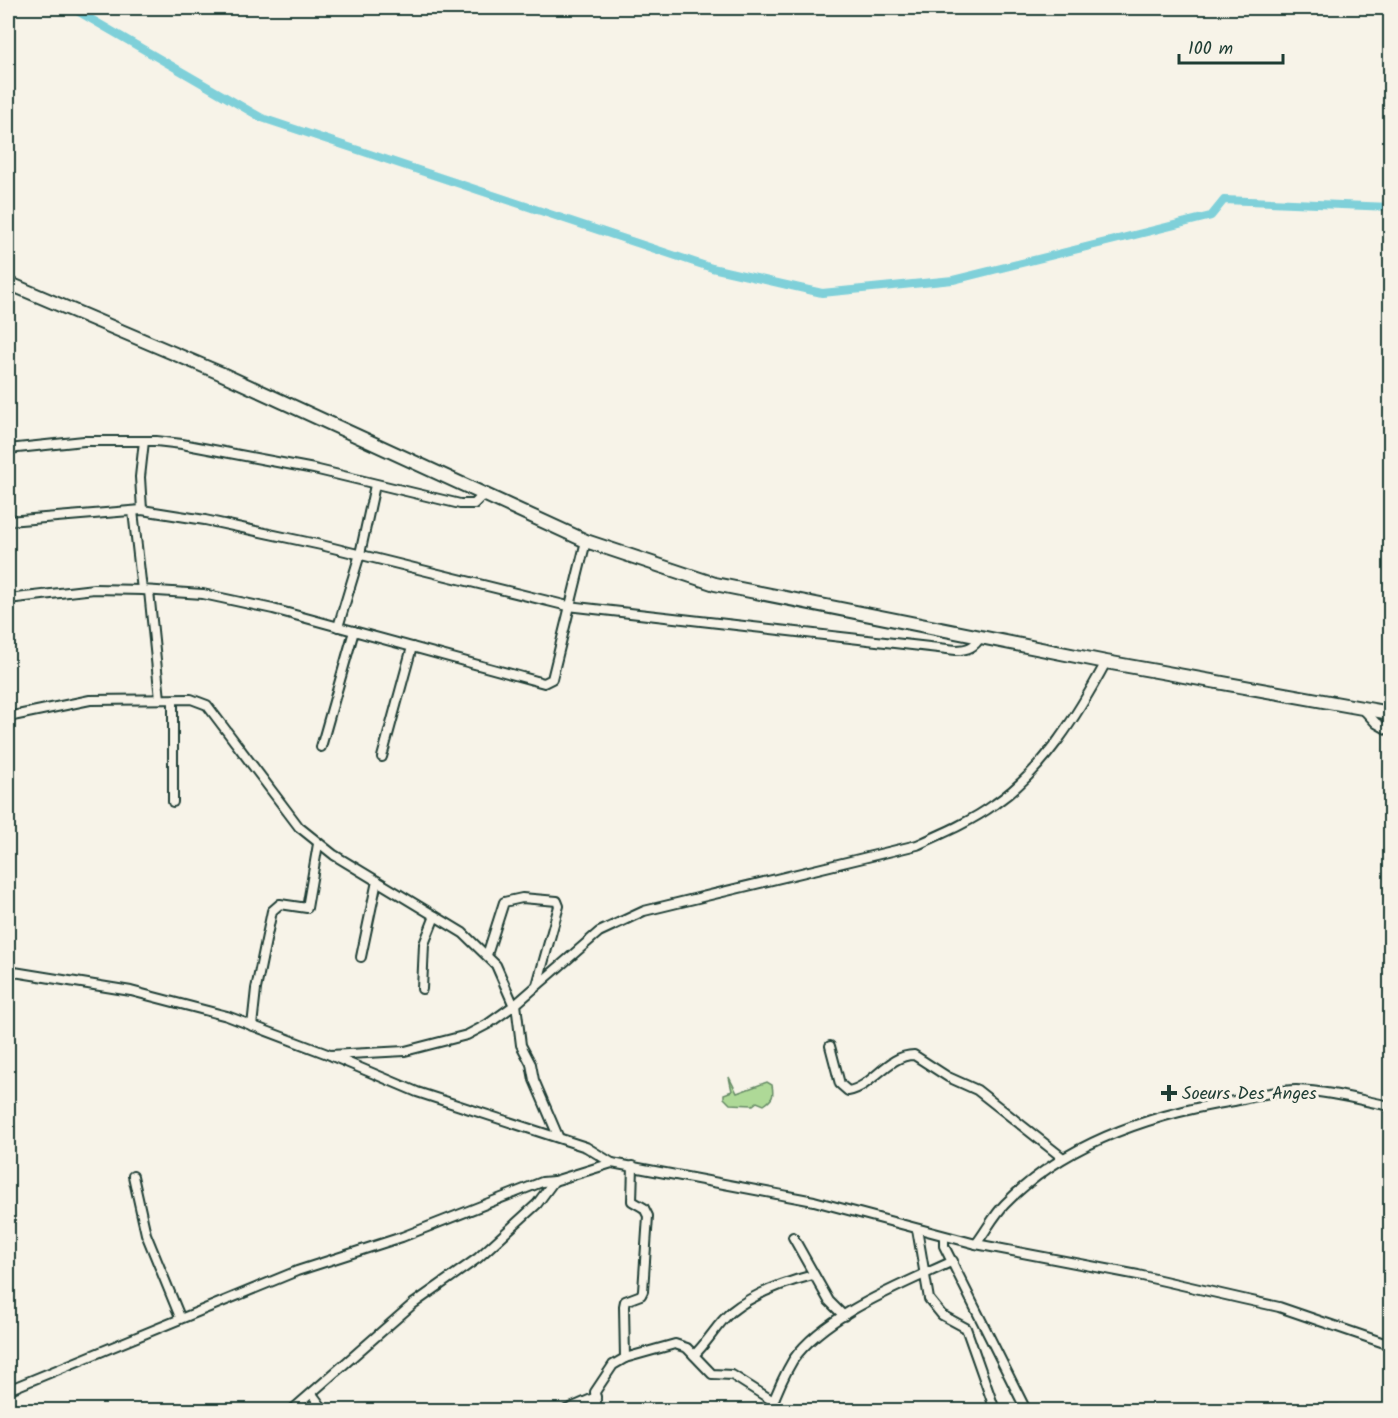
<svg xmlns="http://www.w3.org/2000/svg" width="1398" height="1418" font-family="Kalam,sans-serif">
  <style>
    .green { fill: #aed997; stroke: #668b66; stroke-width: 1.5 }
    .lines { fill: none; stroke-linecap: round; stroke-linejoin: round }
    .canal { stroke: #7fd0d9; stroke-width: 8 }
    .minor-casing { stroke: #1f3d34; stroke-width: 12 }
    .highway-casing { stroke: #1f3d34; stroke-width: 16 }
    .minor { stroke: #f7f3e8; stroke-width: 8 }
    .highway { stroke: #f7f3e8; stroke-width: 12 }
    .poi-dot { fill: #1f3d34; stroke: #f7f3e8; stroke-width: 2 }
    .labels { text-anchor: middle; stroke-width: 6; stroke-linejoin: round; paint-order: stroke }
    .poi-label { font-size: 18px; fill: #1f3d34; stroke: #f7f3e8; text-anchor: start }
  </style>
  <rect width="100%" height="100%" fill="#f7f3e8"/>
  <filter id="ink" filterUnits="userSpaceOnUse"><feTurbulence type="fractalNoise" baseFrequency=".0167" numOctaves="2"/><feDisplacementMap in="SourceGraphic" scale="12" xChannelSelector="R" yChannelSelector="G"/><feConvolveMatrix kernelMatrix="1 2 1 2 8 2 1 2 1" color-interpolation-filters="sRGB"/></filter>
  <g filter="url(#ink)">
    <path class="green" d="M 729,1077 L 737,1093 L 767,1082 L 772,1085 C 774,1096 773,1099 764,1105 L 757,1102 L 753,1105 L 730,1104 L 724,1098 L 724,1094 L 732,1091 Z"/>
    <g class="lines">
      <polyline class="canal" points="72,8 262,118 712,268 822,293 953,280 1211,216 1224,200 1390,207"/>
      <g class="minor-casing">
        <g id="minor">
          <polyline points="8,449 84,441 156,441 182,444 314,469 460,504 474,504 484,494"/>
          <polyline points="142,510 140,477 144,441"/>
          <polyline points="133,511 142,590 203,594 273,609 544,683 552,679 586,541"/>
          <path d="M 8,521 L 142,510 L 205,520 L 321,545 L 568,606 L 956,650 C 968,650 975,647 981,636"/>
          <polyline points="149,591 160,699"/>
          <polyline points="8,599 94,589 142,590"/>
          <polyline points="338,627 360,554 375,485"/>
          <polyline points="1363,709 1376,723 1390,731"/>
          <polyline points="8,717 90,700 191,699 207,705 299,827 334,855 463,933 496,965 514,1006"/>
          <polyline points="321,747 354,631"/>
          <polyline points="382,757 412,647"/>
          <polyline points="173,802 173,700"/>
          <polyline points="487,955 504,902 522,898 557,901 559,906 537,985"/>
          <polyline points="361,957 377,881"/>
          <path d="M 8,971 L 131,991 L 227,1016 L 330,1055 L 405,1051 L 467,1035 L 488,1024 L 516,1004 L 599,932 L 644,911 L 917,845 C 944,833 972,821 995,804 C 1044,770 1078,714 1106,662"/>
          <polyline points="422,989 424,944 435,916"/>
          <polyline points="516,1004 521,1045 531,1064 534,1080 558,1136"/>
          <polyline points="252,1026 256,989 272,911 280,904 307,908 318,844"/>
          <path d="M 830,1046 L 840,1084 L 848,1091 C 873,1087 887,1055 914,1055 L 948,1077 L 977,1090 L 1063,1158"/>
          <polyline points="332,1056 417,1092 586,1147 612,1163"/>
          <polyline points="133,1176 146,1234 180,1317"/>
          <polyline points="917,1229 929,1299 942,1315 966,1328 995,1410"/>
          <polyline points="793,1237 829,1301 844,1316"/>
          <polyline points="944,1237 944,1246 1026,1410"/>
          <path d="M 976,1244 C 986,1231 994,1215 1005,1204 C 1065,1143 1152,1114 1234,1101 C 1254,1097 1275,1090 1296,1090 C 1328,1091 1360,1100 1390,1106"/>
          <path d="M 694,1355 C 708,1342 717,1324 731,1312 C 753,1294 786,1282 813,1275"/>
          <polyline points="625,1358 624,1306 625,1301 641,1295 643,1291 648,1216 644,1208 632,1201 633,1166"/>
          <polyline points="8,1390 297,1271 402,1237 542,1182 554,1181"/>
          <polyline points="312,1394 324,1410"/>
          <polyline points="292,1410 413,1304 478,1258 537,1204 554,1181 612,1163 814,1201 976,1244 1138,1275 1243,1299 1279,1307 1390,1345"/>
          <polyline points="566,1410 596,1397"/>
          <polyline points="597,1410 595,1392 613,1365 625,1358 675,1344 687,1348 712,1374 732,1375 773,1401"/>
          <path d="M 770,1410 C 776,1394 784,1375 793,1360 C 825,1314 904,1284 953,1261"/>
          <polyline points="1322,1410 1338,1410"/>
        </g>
      </g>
      <g class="highway-casing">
        <polyline id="highway" points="8,283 220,373 586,541 715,584 1106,662 1390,713"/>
      </g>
      <use href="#minor" class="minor"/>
      <use href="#highway" class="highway"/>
    </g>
  </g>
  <path class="poi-dot" d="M1166 1084h6v6h6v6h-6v6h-6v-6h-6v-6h6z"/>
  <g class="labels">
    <g class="poi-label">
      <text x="1182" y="1099">Soeurs Des Anges</text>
    </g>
  </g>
  <rect width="1398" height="1418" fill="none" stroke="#f7f3e8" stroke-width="30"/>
  <rect x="15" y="15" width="1368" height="1388" fill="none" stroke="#1f3d34" stroke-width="2" filter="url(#ink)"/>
  <path d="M1179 54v9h104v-9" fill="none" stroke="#1f3d34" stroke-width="3"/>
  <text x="1188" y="54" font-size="18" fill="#1f3d34" stroke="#f7f3e8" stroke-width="4.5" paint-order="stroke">100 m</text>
</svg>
